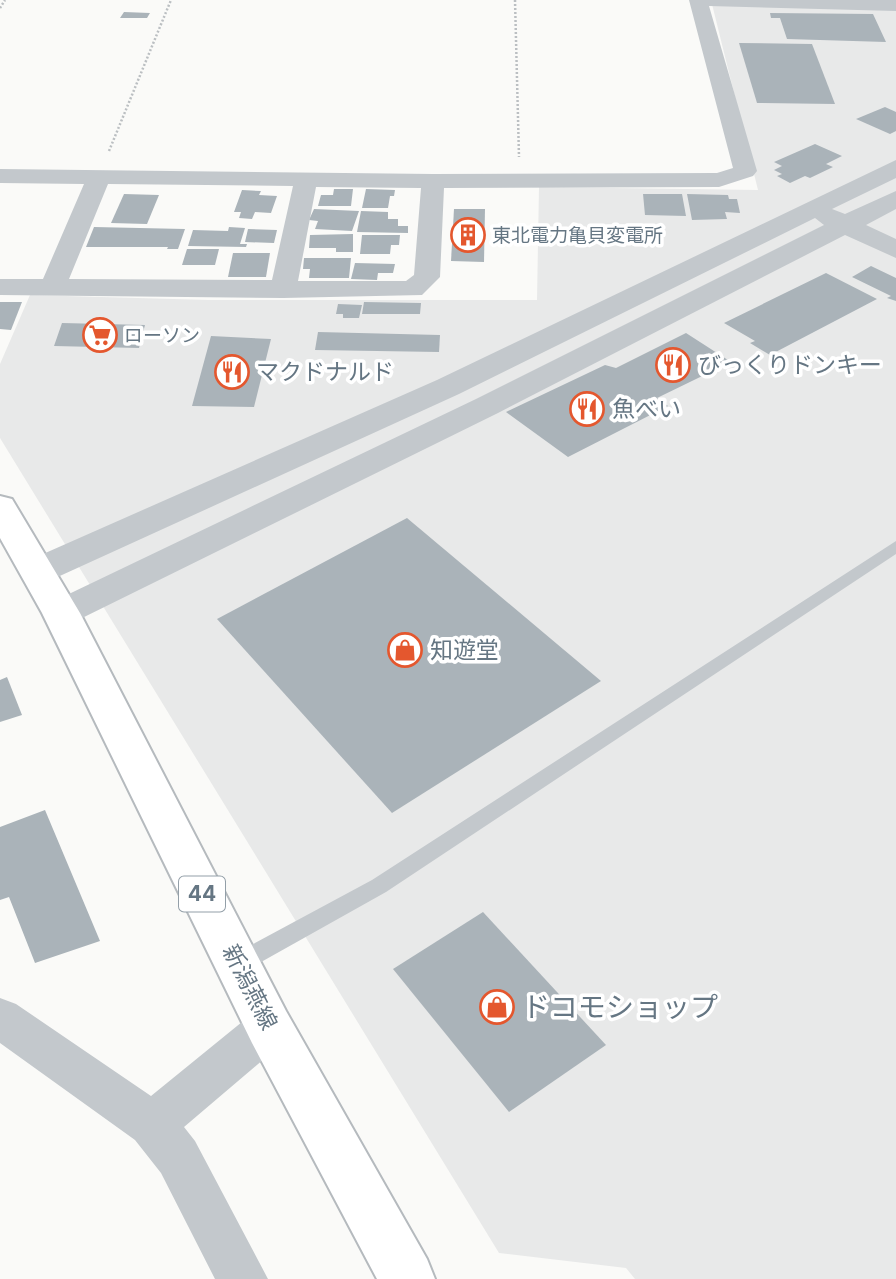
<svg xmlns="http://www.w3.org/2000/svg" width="896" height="1279" font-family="Inter,'Noto Sans JP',sans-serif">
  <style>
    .built { fill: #e8e9e9 }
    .building { fill: #aab3b9 }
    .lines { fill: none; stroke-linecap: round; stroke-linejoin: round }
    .primary-casing { stroke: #b5babe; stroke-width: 4 }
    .path { stroke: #bbbfc2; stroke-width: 2.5; stroke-dasharray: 2 2; stroke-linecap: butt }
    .service { fill: #c3c8cc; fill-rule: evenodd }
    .minor { fill: #c3c8cc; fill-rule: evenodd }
    .tertiary { fill: #c3c8cc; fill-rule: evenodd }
    .primary { fill: #fff; fill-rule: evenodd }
    .labels { text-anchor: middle; stroke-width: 7; stroke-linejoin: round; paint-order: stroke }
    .far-poi-label { font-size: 19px; fill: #657683; stroke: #fff; text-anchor: start }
    .shield { fill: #fff; stroke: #939fa8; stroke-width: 2 }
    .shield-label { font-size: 21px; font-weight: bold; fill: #657683 }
    .poi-label { font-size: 23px; fill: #657683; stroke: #fff; text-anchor: start }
    .street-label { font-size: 23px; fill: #657683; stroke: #fff }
    .near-poi-label { font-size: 28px; fill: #657683; stroke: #fff; text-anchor: start }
  </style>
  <rect width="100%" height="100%" fill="#fafaf8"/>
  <polygon class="built" points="711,0 896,0 896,1279 635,1279 626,1268 499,1253 0,438 0,364 30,295 209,300 537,300 539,187 758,190"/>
  <g class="building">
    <polygon points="124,12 150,13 147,18 120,18"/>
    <polygon points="770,13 873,14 886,42 787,39 780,18 771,18"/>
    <polygon points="739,43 812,44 835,104 757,103"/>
    <polygon points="885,107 896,112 896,131 890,134 856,119"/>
    <polygon points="815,144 842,156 826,164 833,167 810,178 805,176 790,183 777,176 782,174 774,170 782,166 774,162"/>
    <polygon points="334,189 353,189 351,206 318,206 321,195 333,195"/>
    <polygon points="366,189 395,190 394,196 390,196 388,208 362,208"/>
    <polygon points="242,190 261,191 259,195 277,196 271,213 255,212 252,219 239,218 241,212 234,212"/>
    <polygon points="124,194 159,195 147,224 111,223"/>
    <polygon points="643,194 682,194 686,216 645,215"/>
    <polygon points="687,194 728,195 729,199 737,199 740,213 725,212 727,219 692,220"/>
    <polygon points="314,209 359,211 352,231 315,229 318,221 309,220"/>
    <polygon points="454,209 485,209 484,262 451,261"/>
    <polygon points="361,211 388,212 388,219 398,219 398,226 408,226 408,233 357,232"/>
    <polygon points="94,227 185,229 178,249 167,249 168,247 86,247"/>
    <polygon points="229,227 245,228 240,244 247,244 246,247 188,246 193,230 228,231"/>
    <polygon points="248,229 277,230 274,243 245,242"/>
    <polygon points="353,234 353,252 336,252 336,248 309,248 310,235"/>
    <polygon points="362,235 400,235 399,245 391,245 390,254 360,254"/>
    <polygon points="187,249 219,249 215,265 182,265"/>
    <polygon points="233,253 270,253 266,277 228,277"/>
    <polygon points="304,258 351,258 349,278 309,278 310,269 303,269"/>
    <polygon points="355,263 395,264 393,273 378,273 377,280 351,279"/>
    <polygon points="871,266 896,278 896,301 887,298 891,296 852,277"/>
    <polygon points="826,273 877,299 770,355 750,343 755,341 724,323"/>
    <polygon points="0,302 22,302 11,330 0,329"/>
    <polygon points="364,302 421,303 420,314 362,314"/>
    <polygon points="338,304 362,305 359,318 343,318 343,314 336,314"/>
    <polygon points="62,323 145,325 139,348 54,346"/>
    <polygon points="318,332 440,335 439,352 315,350"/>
    <polygon points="686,333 731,362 657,398 668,406 568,457 506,412 605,365 616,368"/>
    <polygon points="211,336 271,339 254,407 192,406"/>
    <polygon points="407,518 601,681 392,813 217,619"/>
    <polygon points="7,677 22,715 0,722 0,680"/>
    <polygon points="45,810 100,941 35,963 9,897 0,900 0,827"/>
    <polygon points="483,912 606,1045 509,1112 393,969"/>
  </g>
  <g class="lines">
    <g class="primary-casing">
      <polygon id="primary" points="0,496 12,499 80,613 286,1011 427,1259 435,1279 377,1279 252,1043 42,613 0,538"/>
    </g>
    <g class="path">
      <polyline points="515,0 519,157"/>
      <polyline points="0,8 5,0"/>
      <polyline points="109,151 171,0"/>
    </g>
    <polygon class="service" points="896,541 896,554 386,892 245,971 237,973 229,971 226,964 229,957 372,880"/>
    <g class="minor">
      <path d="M 689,0 L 896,0 L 896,11 L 709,6 L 757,171 L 753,176 L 719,187 L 444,188 L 440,277 L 422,295 L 283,298 L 0,295 L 0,279 L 43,279 L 84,184 L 0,183 L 0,169 L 433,174 L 717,173 L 733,168 ZM 108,184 L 293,186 L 272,280 L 69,279 ZM 316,187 L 421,188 L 414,275 L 406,281 L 298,281 Z"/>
      <polygon points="0,998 16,1004 151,1096 253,1013 269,1007 285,1013 291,1027 285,1041 184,1127 195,1141 268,1279 215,1279 161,1173 135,1140 0,1043"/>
    </g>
    <polygon class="tertiary" points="896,160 896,178 832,209 845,214 896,191 896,209 866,225 896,239 896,258 845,235 498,413 74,622 61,626 48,622 42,613 48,604 476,399 824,225 815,218 459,394 51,580 38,583 25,580 20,571 25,562 437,380"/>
    <use href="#primary" class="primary"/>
  </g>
  <defs>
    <g id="building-ring" transform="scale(1.75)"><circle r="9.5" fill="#fff" stroke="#e4572e" stroke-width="1.5"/><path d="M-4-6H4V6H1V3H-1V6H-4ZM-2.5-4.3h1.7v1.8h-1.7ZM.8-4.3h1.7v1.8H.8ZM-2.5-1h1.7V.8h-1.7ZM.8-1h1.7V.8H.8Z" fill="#e4572e"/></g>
    <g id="supermarket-ring" transform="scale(1.75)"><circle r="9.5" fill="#fff" stroke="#e4572e" stroke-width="1.5"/><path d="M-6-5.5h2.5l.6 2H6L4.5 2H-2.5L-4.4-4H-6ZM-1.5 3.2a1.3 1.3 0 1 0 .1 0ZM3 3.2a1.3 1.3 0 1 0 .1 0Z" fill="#e4572e"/></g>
    <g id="restaurant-ring" transform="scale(1.75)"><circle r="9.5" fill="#fff" stroke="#e4572e" stroke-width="1.5"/><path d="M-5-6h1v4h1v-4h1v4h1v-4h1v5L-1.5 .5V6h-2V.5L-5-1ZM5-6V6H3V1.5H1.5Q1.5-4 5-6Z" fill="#e4572e"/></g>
    <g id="shop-ring" transform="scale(1.75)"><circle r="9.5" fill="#fff" stroke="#e4572e" stroke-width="1.5"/><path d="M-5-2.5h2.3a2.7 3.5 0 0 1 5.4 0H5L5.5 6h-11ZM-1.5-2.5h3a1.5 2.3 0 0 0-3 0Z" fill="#e4572e"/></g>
  </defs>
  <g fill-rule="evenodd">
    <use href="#building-ring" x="468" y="235"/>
    <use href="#supermarket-ring" x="100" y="335"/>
    <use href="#restaurant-ring" x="673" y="365"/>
    <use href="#restaurant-ring" x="232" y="372"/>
    <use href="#restaurant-ring" x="587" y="409"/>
    <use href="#shop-ring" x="405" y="650"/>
    <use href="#shop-ring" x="497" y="1007"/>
  </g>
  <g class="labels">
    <g class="far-poi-label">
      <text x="492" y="242">東北電力亀貝変電所</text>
      <text x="124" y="342">ローソン</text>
    </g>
    <rect class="shield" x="179" y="876.5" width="46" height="35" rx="5"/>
    <g class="shield-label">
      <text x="202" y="901">44</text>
    </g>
    <g class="poi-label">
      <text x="698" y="373">びっくりドンキー</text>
      <text x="256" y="380">マクドナルド</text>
      <text x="612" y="417">魚べい</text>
      <text x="430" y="658">知遊堂</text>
    </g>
    <g class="street-label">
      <text transform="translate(250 987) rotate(63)" y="8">新潟燕線</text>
    </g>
    <g class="near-poi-label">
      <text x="522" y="1017">ドコモショップ</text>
    </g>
  </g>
</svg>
